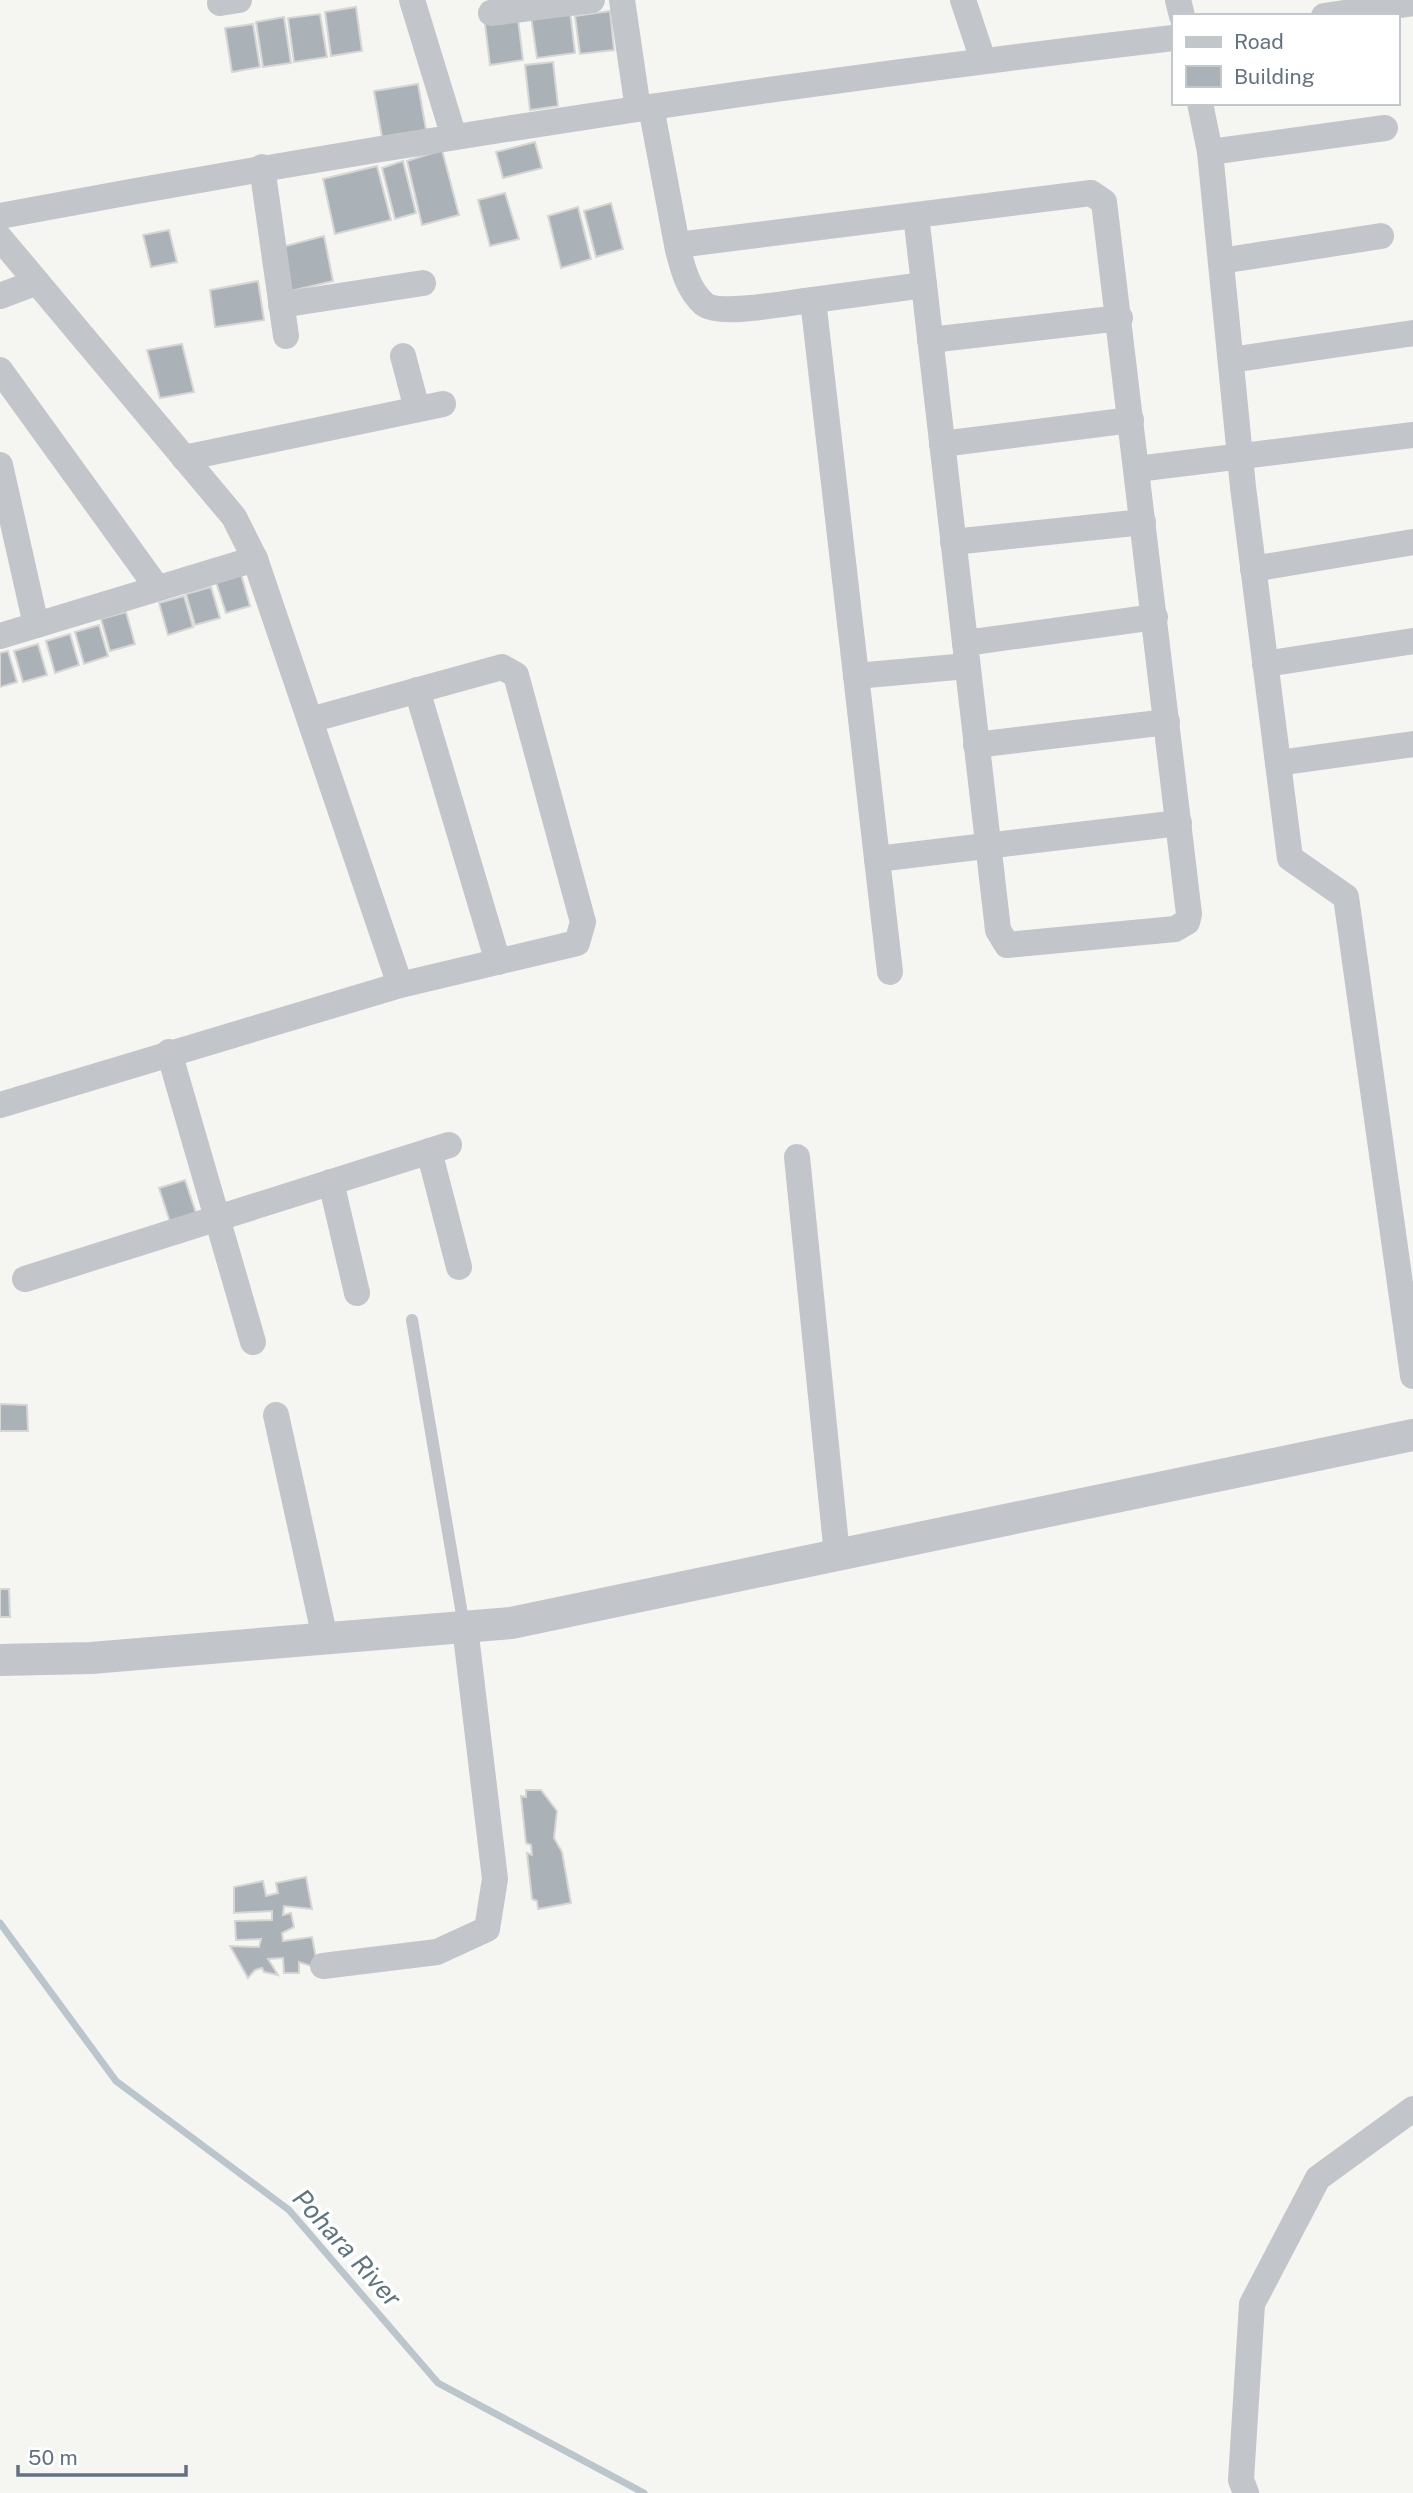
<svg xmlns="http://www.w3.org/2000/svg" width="1413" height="2493" font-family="'Public Sans',sans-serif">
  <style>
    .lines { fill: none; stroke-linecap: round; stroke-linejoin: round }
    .stream { stroke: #bbc6cc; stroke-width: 7 }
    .building { fill: #aab1b7; stroke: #d6d6d4; stroke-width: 2 }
    .service { stroke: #c2c5c9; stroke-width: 12 }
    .minor { stroke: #c2c5c9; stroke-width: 26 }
    .tertiary { stroke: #c2c5c9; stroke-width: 32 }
    .labels { text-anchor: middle; stroke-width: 7; stroke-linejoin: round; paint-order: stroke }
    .water-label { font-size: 26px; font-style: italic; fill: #5e7580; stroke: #fff }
  </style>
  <rect width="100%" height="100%" fill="#f5f5f1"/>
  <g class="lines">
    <polyline class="stream" points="0,1923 116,2081 289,2210 438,2383 644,2493"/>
  </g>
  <g class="building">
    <polygon points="356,7 362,51 331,56 325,12"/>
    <polygon points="570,11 575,53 537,58 531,16"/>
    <polygon points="610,11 614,50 580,54 575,16"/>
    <polygon points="320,14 327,57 294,62 288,18"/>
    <polygon points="284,17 291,63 263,67 256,22"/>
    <polygon points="518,19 523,60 490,65 485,24"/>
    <polygon points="253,24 260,67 232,72 225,28"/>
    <polygon points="553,62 558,106 530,110 525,65"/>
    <polygon points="418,84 426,130 382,137 374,91"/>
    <polygon points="535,142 542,168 503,178 496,152"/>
    <polygon points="442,150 459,215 422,225 407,161"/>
    <polygon points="403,161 416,213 395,219 382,168"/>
    <polygon points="377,166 391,220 335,234 323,179"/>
    <polygon points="505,193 519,239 490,246 478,200"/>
    <polygon points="611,203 623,249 596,257 584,211"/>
    <polygon points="578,207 591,259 561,268 548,216"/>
    <polygon points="169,230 177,262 151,267 143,235"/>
    <polygon points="324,236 333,281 287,292 278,248"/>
    <polygon points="258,281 264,320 215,327 210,290"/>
    <polygon points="182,344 194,392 160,398 147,350"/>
    <polygon points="241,574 250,606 226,613 216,582"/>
    <polygon points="211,587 220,618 195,625 186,594"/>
    <polygon points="184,596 193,627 168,635 159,603"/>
    <polygon points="126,612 135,644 110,651 101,619"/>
    <polygon points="99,625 108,656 84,664 75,632"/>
    <polygon points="70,634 79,665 55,673 46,641"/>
    <polygon points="38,644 47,675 23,682 14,651"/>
    <polygon points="8,651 17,682 0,687 0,653"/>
    <polygon points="185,1180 198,1219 172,1228 159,1188"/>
    <polygon points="0,1404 27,1405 28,1431 0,1431"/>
    <polygon points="0,1589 9,1589 10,1617 0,1617"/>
    <polygon points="526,1790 541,1790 557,1811 554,1838 562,1852 571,1903 538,1909 537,1901 532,1899 527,1853 532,1855 531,1845 526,1843 521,1796 526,1797"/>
    <polygon points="306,1877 312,1909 284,1906 283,1915 291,1913 294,1927 282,1933 283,1941 312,1937 318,1968 299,1962 299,1973 284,1973 283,1958 268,1959 278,1975 264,1972 262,1968 255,1970 248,1978 230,1946 259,1947 261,1939 236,1940 235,1921 272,1920 272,1911 234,1913 234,1887 263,1881 266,1896 278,1893 276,1883"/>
  </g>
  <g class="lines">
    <polyline class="service" points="412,1320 464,1626"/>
    <g class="minor">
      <polyline points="412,0 454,137"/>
      <polyline points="622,0 638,109"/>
      <polyline points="963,0 983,60"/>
      <polyline points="1178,0 1182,16"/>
      <polyline points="220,3 239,0"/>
      <polyline points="491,13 592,0"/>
      <polyline points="1324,16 1413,3"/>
      <polyline points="1200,103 1210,152 1243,487 1290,858 1346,897 1413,1376"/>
      <path d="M 651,107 L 678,250 C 683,269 688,290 704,304 C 721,317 790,302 813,300 L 890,972"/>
      <polyline points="1210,152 1385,128"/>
      <polyline points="262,167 286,336"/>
      <path d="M 0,216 C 389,143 780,84 1173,38"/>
      <polyline points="0,238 234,517 255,559 0,636"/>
      <polyline points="678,245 1091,193 1104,202 1189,914 1187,922 1175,929 1007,945 998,930 916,215"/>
      <polyline points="1221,261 1381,236"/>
      <polyline points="0,296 37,282"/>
      <polyline points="813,300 924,285"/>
      <polyline points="281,305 423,283"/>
      <polyline points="930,340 1120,318"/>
      <polyline points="403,356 417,409"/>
      <polyline points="1231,360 1413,333"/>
      <polyline points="0,370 156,586"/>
      <polyline points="942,444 1131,420"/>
      <polyline points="184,458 443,404"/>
      <polyline points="0,465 36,625"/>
      <polyline points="1137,469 1413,435"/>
      <polyline points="953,542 1143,522"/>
      <polyline points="1253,569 1413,542"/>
      <polyline points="965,643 1155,617"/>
      <polyline points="1265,664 1413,641"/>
      <polyline points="856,676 967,666"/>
      <polyline points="417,690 498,962"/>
      <polyline points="310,720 502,667 516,675 583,922 577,943 400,985"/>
      <polyline points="976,745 1167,722"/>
      <polyline points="1278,763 1413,744"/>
      <polyline points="877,859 1179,823"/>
      <polyline points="169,1052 253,1342"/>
      <polyline points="0,1105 400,985 255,559"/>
      <polyline points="429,1151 459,1267"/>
      <polyline points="797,1157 837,1555"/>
      <polyline points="331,1182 357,1293"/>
      <polyline points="25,1279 449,1145"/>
      <polyline points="276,1415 325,1638"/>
      <polyline points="323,1966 437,1952 487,1929 495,1879 465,1627"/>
      <polyline points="1246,2493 1241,2480 1252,2304 1318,2178 1413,2109"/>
    </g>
    <polyline class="tertiary" points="0,1660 91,1658 511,1623 1413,1435"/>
  </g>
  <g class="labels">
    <g class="water-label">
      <text transform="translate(347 2248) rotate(48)" y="9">Pohara River</text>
    </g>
  </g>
  <rect x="1172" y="14" width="228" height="91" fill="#ffffff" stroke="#c0c7cd" stroke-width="2"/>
  <rect x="1186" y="37" width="35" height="10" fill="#c2c5c9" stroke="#c0c7cd" stroke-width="2"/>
  <text x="1234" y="49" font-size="21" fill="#627283">Road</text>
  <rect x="1186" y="66" width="35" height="21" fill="#aab1b7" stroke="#c0c7cd" stroke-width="2"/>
  <text x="1234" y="84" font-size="21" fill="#627283">Building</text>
  <path d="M18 2465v10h168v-10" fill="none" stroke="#627283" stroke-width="3.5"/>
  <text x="28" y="2465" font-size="21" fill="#627283" stroke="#ffffff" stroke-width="5" paint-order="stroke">50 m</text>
</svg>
